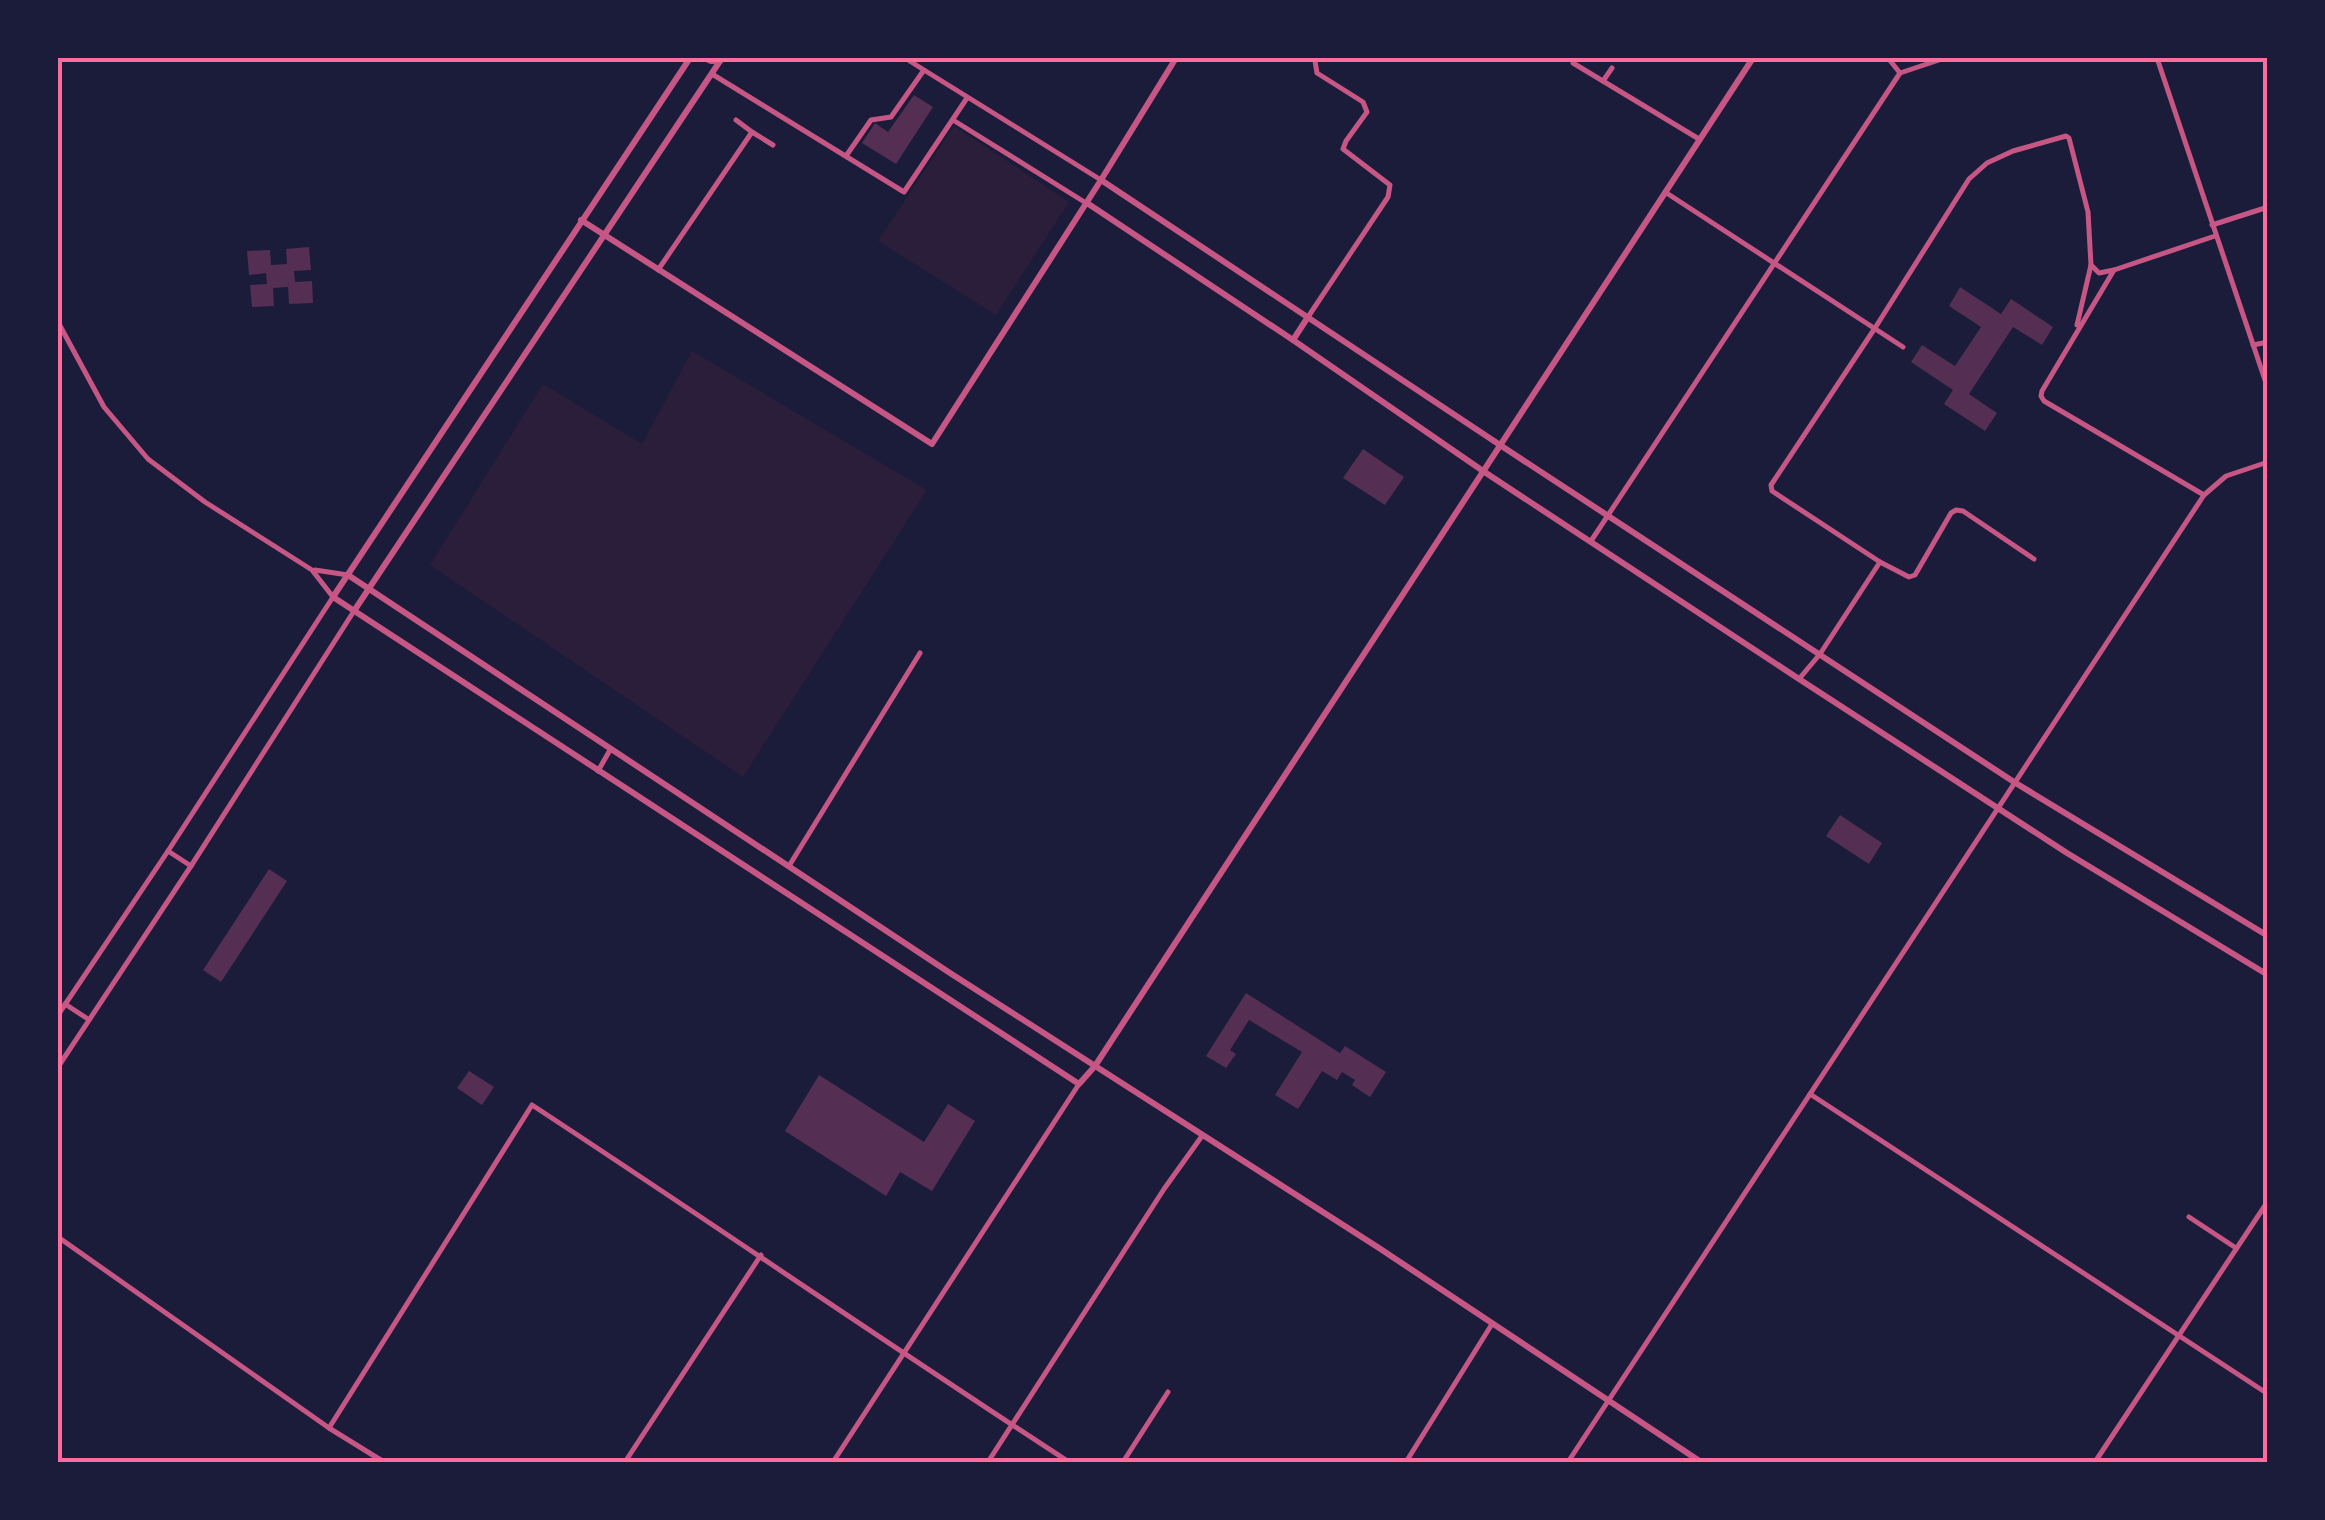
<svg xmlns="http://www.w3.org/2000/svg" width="2325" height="1520" font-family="'Work Sans',sans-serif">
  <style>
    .green { fill: #2a1e3b }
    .building { fill: #542f53 }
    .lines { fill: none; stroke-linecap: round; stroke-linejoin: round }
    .minor { stroke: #c65784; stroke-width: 5 }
    .tertiary { stroke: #c65784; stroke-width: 6 }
    .neatline { fill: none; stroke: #ff6b9d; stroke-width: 4 }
  </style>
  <rect width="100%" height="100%" fill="#1b1b3a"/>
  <g class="green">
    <polygon points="954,126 1069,202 996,315 878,241"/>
    <polygon points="692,351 927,490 743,777 430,565 543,384 642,444"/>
  </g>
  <g class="building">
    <polygon points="914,95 933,107 896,164 862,143 875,123 888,132"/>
    <polygon points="309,247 311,270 294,271 295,282 312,281 313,303 289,304 288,287 273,288 274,306 252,307 250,285 267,284 266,273 249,275 247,251 270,250 271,265 287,264 286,249"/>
    <polygon points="1960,287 2001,314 2011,299 2053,327 2042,345 2013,327 1969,394 1997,413 1985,431 1944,404 1953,390 1911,362 1922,345 1955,366 1981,327 1949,306"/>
    <polygon points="1363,449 1404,477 1385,505 1343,478"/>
    <polygon points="1840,815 1882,843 1869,864 1826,836"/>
    <polygon points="269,869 287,881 221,982 203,970"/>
    <polygon points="1246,993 1340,1053 1345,1046 1386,1072 1370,1097 1352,1085 1355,1080 1342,1072 1337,1080 1322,1071 1298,1109 1275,1095 1302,1052 1249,1020 1230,1050 1236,1054 1226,1068 1206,1056"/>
    <polygon points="469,1071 494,1087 482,1105 457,1088"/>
    <polygon points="819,1075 924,1142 948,1104 975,1121 932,1191 900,1172 886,1196 785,1131"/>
  </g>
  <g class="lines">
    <g class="minor">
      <polyline points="905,58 924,70"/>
      <polyline points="1888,58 1900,73"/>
      <polyline points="2157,58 2268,389"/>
      <polyline points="1573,63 1699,139"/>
      <polyline points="712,74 904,192 967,98"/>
      <polyline points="1603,81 1612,68"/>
      <polyline points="736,120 752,132"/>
      <polyline points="953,120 1086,203"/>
      <polyline points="846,156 871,120 891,117 924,70 1101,180"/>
      <polyline points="1665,192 1903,347"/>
      <polyline points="2212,225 2268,207"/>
      <polyline points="658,270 752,132 773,145"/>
      <polyline points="1308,317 1388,197 1390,185 1343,149 1346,141 1367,112 1363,102 1317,73 1315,61 1316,58"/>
      <polyline points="58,322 104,407 148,459 205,502 312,570 333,597 168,851 58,1015"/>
      <polyline points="2077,325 2091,265"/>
      <polyline points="2253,345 2268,342"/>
      <polyline points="2204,495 2044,401 2041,396 2042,391 2114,270 2215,236"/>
      <polyline points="1591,541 1900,73 1945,58"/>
      <polyline points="1880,562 1909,577 1915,575 1951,513 1956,510 1963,511 2034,559"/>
      <polyline points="315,570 348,575"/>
      <polyline points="1799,679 1820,654 1880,562 1772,491 1771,485 1875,328 1969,179 1987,163 2013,151 2066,136 2069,138 2088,212 2091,265 2099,273 2114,270"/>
      <polyline points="598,771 610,750"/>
      <polyline points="168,851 191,866"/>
      <polyline points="789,866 920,653"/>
      <polyline points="65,1004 88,1019"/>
      <polyline points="58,1067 191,866 354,611"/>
      <polyline points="1810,1094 2268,1394"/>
      <polyline points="2189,1217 2236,1248"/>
      <polyline points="58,1237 329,1428 384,1462"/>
      <path d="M 329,1428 L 532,1105 C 712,1223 889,1345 1069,1462"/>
      <polyline points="625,1462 761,1255"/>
      <polyline points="833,1462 1079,1084"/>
      <polyline points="988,1462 1164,1189 1202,1136"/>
      <polyline points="1123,1462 1168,1392"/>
      <polyline points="1406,1462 1492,1324"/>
      <polyline points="1568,1462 2204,495 2226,476 2268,462"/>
      <polyline points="2095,1462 2268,1201"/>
    </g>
    <g class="tertiary">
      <polyline points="690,58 333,597 1079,1084 1095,1066 1753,58"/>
      <polyline points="704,58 711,61 720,61"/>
      <polyline points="1101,180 1500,445 2014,782 2268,936"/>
      <polyline points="1087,203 1293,340 1483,471 1799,679 2067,853 2268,975"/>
      <polyline points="581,220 932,444 1101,180 1176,58"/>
      <polyline points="1293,340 1308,317"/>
      <polyline points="348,575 950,973 1379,1248 1701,1462"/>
      <polyline points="354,611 722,58"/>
    </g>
  </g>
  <rect width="2325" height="1520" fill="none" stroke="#1b1b3a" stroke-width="120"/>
  <rect x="60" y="60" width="2205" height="1400" class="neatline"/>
</svg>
